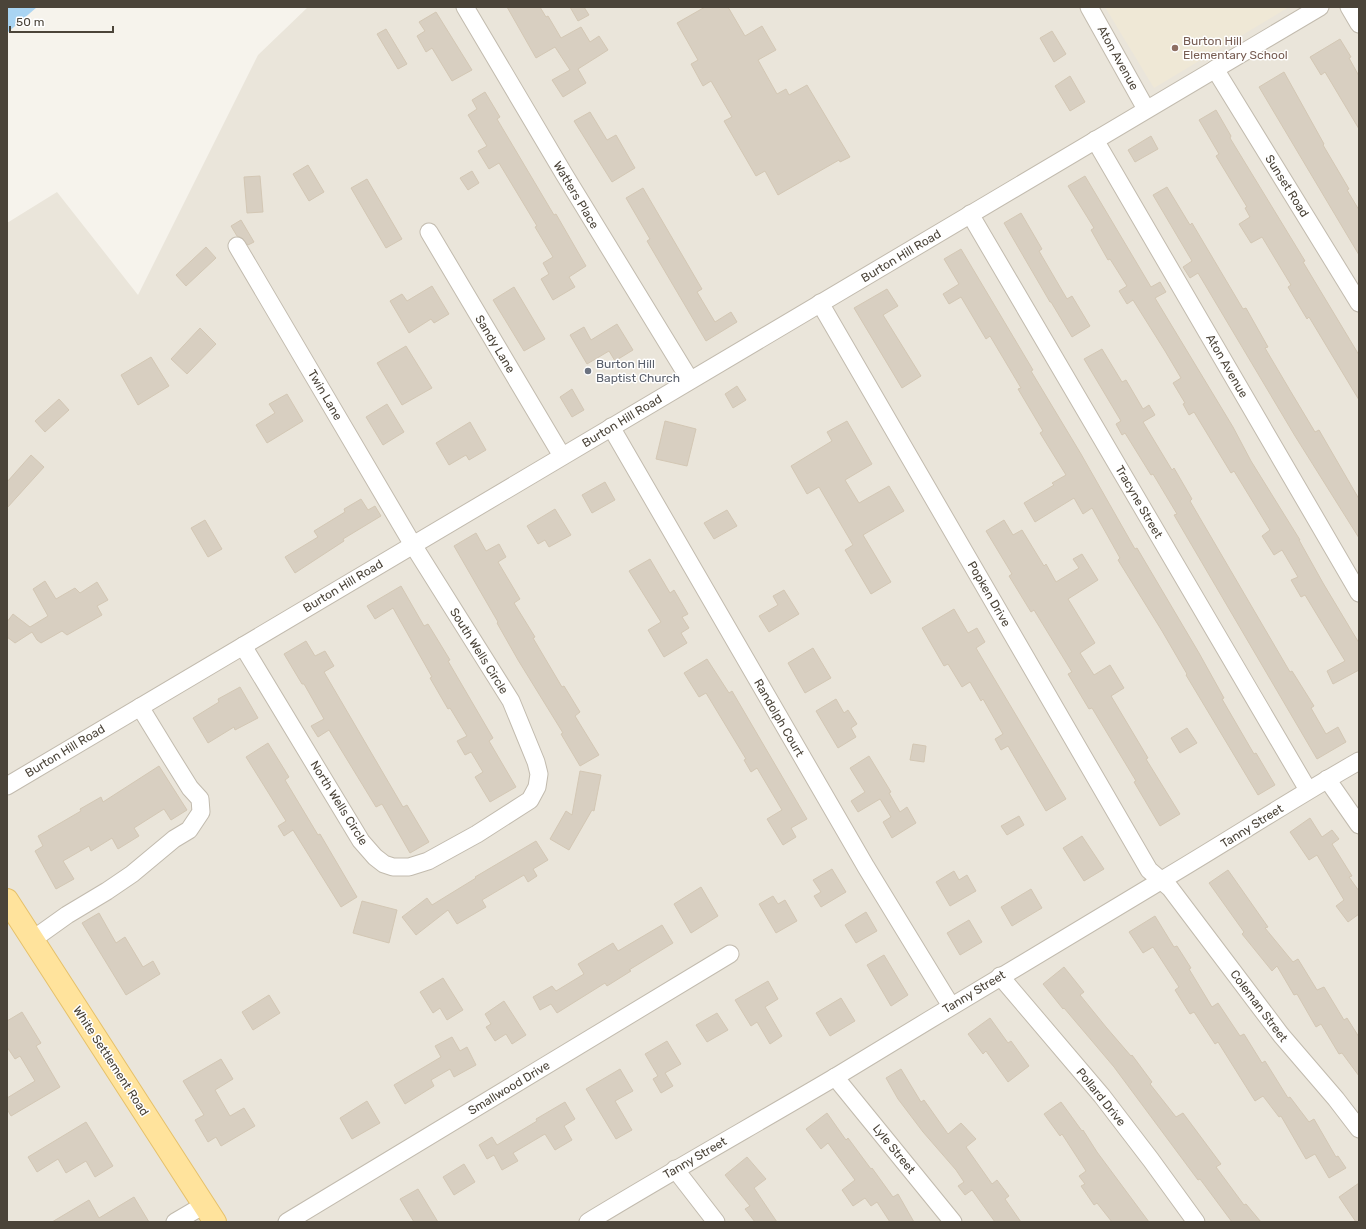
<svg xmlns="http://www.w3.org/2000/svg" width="1366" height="1229" font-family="Rubik,sans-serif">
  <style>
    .residential { fill: #eae5da }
    .education { fill: #efe8d6 }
    .water { fill: #a9d4f2 }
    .building { fill: #d8cfc1; stroke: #d3c7b4 }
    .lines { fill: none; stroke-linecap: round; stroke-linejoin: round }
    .minor-casing { stroke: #c2bbae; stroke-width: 19 }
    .major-casing { stroke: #e6c16a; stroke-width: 24 }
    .minor { stroke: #fff; stroke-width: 17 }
    .major { stroke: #ffe39c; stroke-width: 22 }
    .education-dot { fill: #8d6e63; stroke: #fff; stroke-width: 1.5 }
    .worship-dot { fill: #6b7280; stroke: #fff; stroke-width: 1.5 }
    .labels { text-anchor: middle; stroke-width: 3; stroke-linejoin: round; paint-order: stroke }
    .education-label { font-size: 12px; fill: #785e54; stroke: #fff; text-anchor: start }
    .street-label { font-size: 12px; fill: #4b4439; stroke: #fff }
    .worship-label { font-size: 12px; fill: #5b616d; stroke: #fff; text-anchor: start }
  </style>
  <rect width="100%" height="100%" fill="#f6f3ec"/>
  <polygon class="residential" points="308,7 1359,7 1359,1222 7,1222 7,223 57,192 138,295 258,55"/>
  <polygon class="education" points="1105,7 1289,7 1154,88"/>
  <polygon class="water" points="7,7 37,7 7,33"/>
  <g class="building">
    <polygon points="507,7 540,7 546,17 548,16 561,38 581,27 590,42 599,36 608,50 578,69 586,83 563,97 552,80 570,70 555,47 536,58"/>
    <polygon points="570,7 584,7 589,15 578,21"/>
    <polygon points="705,7 728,7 745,36 762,26 776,50 758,60 777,94 786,89 789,95 807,85 850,157 840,162 839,160 778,195 765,171 756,176 724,121 732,117 711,81 703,86 691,64 698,60 677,23"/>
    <polygon points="436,12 472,70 452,81 432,48 426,52 417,36 425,31 419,22"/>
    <polygon points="386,29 407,64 398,69 377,34"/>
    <polygon points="1052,31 1066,54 1054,62 1040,38"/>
    <polygon points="1340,39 1351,57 1349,58 1359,76 1359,129 1325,72 1321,75 1310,57"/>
    <polygon points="1284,72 1324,144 1323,145 1349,189 1347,190 1359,210 1359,255 1259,87"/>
    <polygon points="1070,76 1085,102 1070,111 1055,86"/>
    <polygon points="485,92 500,117 497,119 554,215 556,214 586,266 569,277 575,287 553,300 541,279 549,274 543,263 553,257 535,227 537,226 499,163 489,169 478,151 487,146 468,115 477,109 472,100"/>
    <polygon points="1216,110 1231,136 1230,138 1305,261 1303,262 1359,355 1359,400 1309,317 1307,319 1288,287 1291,285 1262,237 1251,243 1239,224 1250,217 1245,208 1247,207 1216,156 1219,154 1199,120"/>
    <polygon points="590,112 607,140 616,135 635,168 612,182 574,121"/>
    <polygon points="1151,136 1158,149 1135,162 1128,150"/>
    <polygon points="308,165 324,192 309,201 293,174"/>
    <polygon points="472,171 479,183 468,190 460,178"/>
    <polygon points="260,176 263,212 247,213 244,177"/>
    <polygon points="1085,176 1151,287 1160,282 1166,292 1155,298 1233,427 1251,461 1300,540 1299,540 1323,583 1359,643 1359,670 1333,684 1327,671 1345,661 1305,595 1301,597 1291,580 1298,577 1282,550 1274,555 1262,536 1270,530 1234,471 1231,473 1194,412 1189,415 1183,404 1185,403 1173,383 1181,378 1165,351 1133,300 1127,304 1119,291 1127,286 1110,259 1108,260 1091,230 1094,228 1068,186"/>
    <polygon points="367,179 402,239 386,248 351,188"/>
    <polygon points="1167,187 1190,225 1192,223 1243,309 1246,308 1268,347 1265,348 1291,392 1315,432 1319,430 1359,499 1359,538 1295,436 1198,273 1190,278 1183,267 1192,261 1153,195"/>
    <polygon points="643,188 702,289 697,292 715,322 731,312 737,322 706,341 647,241 650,239 626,198"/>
    <polygon points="1021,213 1042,249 1039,251 1067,299 1072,296 1090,326 1072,337 1051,302 1050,302 1004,223"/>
    <polygon points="241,220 254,242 248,245 242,238 237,236 231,226"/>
    <polygon points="206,247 216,258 186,286 176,275"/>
    <polygon points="961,249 1033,370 1031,371 1081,454 1135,549 1137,548 1199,653 1224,698 1222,699 1254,754 1256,753 1275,785 1258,795 1186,675 1187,674 1162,631 1118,560 1120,558 1092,508 1083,514 1074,498 1035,522 1024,503 1054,485 1052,483 1066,475 1040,433 1043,431 1018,389 1021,388 990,336 986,339 961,297 949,304 943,294 959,284 944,259"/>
    <polygon points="432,286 449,314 434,323 431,319 409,333 390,301 402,294 407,301"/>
    <polygon points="514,287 545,339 524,351 493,300"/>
    <polygon points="887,289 898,306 883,315 921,376 902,388 854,308"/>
    <polygon points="617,324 633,350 615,361 609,351 587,364 570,335 584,327 591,340"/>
    <polygon points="200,328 216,344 187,374 171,359"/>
    <polygon points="406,346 432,388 402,405 377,363"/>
    <polygon points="1102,349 1122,382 1126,380 1143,409 1149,405 1155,415 1143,422 1172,470 1174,468 1192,499 1190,501 1290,672 1292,671 1314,706 1311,708 1326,734 1338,727 1346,742 1317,759 1174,515 1177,514 1153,474 1151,475 1125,433 1122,435 1116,424 1121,421 1084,359"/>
    <polygon points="151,357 169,386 138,405 121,375"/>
    <polygon points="737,386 746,400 733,408 725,394"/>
    <polygon points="572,389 584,410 572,417 560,397"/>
    <polygon points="287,394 303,421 267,443 256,425 275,413 269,404"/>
    <polygon points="59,399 69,410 45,432 35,421"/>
    <polygon points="387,404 404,432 383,445 366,417"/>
    <polygon points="665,421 696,429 687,466 656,459"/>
    <polygon points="847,421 872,464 845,480 859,503 889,486 904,511 863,535 891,582 871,594 845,550 853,545 819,487 807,494 791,466 832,441 827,432"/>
    <polygon points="470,422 486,450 469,460 466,455 449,465 436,443"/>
    <polygon points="31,455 44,467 7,508 7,482"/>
    <polygon points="605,482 615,500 592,513 582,495"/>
    <polygon points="361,499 368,510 375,506 381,516 343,539 344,541 295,573 285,557 318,537 314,531 345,512 344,509"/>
    <polygon points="555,509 571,535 549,547 545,540 538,544 527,526"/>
    <polygon points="727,510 737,526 714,539 704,523"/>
    <polygon points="205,520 222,549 208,557 191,528"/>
    <polygon points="1004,520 1013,535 1022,530 1044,566 1046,564 1056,582 1079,568 1073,559 1082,554 1098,580 1068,599 1095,643 1080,653 1094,675 1110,665 1124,688 1111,696 1148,758 1146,759 1180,814 1160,826 1134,782 1136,781 1092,708 1089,709 1068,674 1072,672 1034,610 1031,612 1009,576 1012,574 986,531"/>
    <polygon points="476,533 486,551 499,544 506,557 498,562 520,599 514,603 535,637 533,638 562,687 564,686 580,712 575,716 599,755 580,766 561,734 563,733 518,660 497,623 498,622 454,546"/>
    <polygon points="650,559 670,593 674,590 688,614 682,617 689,628 681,633 687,643 664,657 648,630 661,622 629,571"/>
    <polygon points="45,581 56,599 75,588 80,593 97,582 108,600 97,606 102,615 67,635 62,631 41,643 37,640 32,632 15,643 7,637 7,622 13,614 30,627 48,616 33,589"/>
    <polygon points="401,586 424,626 428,624 450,660 448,661 493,738 489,741 516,787 490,802 475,777 483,772 471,752 465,755 457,741 467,736 450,708 448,709 430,678 432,677 393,608 375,619 367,606"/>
    <polygon points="784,590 799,614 769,632 759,616 778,605 773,596"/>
    <polygon points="954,609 968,633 977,628 985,642 976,648 1066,799 1046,811 1008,746 1001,750 995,739 1003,734 983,699 981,701 970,682 962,687 948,664 944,666 922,628"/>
    <polygon points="306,641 315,656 325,651 334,666 324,672 403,807 407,805 429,842 410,853 382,804 376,807 329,730 318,737 311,726 324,719 304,684 302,684 284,654"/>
    <polygon points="813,648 831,678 805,693 788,663"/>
    <polygon points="707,659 729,693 732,691 807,819 791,828 796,837 783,845 767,819 782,810 757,768 751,772 744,760 746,759 706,693 699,697 684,673"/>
    <polygon points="240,687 258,718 235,730 234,727 208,743 193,718 219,702 218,699"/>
    <polygon points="836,699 844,713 848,710 857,724 851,728 856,737 838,748 816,711"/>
    <polygon points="1187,728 1197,743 1180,753 1171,738"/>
    <polygon points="268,743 289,777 285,780 318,835 320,834 357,897 341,907 293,830 284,836 278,826 286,821 246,757"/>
    <polygon points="913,744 926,746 924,762 910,760"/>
    <polygon points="869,756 891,792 889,793 900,812 907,807 916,823 892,838 883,822 891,817 880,799 858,812 851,801 865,792 850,768"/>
    <polygon points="159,766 187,810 171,820 164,809 134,828 139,836 118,849 112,838 91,851 89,846 63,861 74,879 56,889 35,851 43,846 38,836 81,811 80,809 101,797 103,802"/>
    <polygon points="580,771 601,775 594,811 592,810 569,850 550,839 566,811 572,815"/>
    <polygon points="1019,816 1024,825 1007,835 1001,826"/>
    <polygon points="1310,818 1322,837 1332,830 1339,839 1332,844 1352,876 1349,877 1359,891 1359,914 1348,922 1336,906 1344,900 1317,855 1309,860 1290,832"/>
    <polygon points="1082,836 1104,869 1084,881 1063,848"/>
    <polygon points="536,841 548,860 533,869 537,876 528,882 524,875 482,900 486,907 457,924 448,910 416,935 402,917 427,898 432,905 476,878 475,877"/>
    <polygon points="832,869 846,892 821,907 814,896 821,892 813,880"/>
    <polygon points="1228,870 1268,927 1265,928 1293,962 1298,959 1317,990 1324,987 1344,1020 1347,1018 1359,1037 1359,1076 1342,1053 1339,1054 1321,1024 1316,1027 1297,994 1294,995 1277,966 1272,971 1242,934 1244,932 1209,883"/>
    <polygon points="954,871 959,880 967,875 976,891 950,906 936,882"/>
    <polygon points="701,887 718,916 691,933 674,904"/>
    <polygon points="1031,889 1042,908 1012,926 1001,907"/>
    <polygon points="773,896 778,904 785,900 797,921 776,933 759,904"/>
    <polygon points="362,901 397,910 389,943 353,933"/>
    <polygon points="866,912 877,931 856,943 845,925"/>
    <polygon points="99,913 116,943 125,937 143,967 153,961 160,974 126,995 82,923"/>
    <polygon points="1155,916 1174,947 1177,946 1191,968 1189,969 1212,1007 1218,1003 1240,1036 1244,1034 1262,1063 1265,1061 1288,1098 1290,1097 1309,1122 1314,1119 1336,1157 1338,1156 1346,1168 1329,1178 1315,1154 1306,1159 1281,1116 1279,1117 1263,1096 1255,1101 1218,1042 1215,1044 1194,1012 1190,1014 1175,990 1179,987 1153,947 1143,953 1129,932"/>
    <polygon points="969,920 982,942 960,955 947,933"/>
    <polygon points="662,925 673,943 629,970 631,971 607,986 605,983 557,1013 551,1004 540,1010 533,997 552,986 556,991 584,974 578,964 613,943 618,951"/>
    <polygon points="884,955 908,995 891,1006 867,965"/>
    <polygon points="1064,967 1084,992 1080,995 1106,1027 1131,1056 1132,1055 1152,1082 1150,1084 1176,1117 1183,1113 1221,1164 1216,1167 1244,1205 1246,1204 1261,1222 1232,1222 1200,1179 1198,1180 1114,1067 1064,1008 1063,1009 1043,984"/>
    <polygon points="443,978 463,1010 447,1020 440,1008 433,1013 420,992"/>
    <polygon points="768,981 778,999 765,1007 782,1036 770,1044 757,1022 751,1026 735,1000"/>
    <polygon points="269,995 280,1013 253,1030 242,1012"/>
    <polygon points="841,998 855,1021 830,1036 816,1013"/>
    <polygon points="504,1001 526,1035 512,1044 506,1034 495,1041 486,1027 491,1024 485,1014"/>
    <polygon points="22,1012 41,1043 36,1046 60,1087 11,1116 7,1109 7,1098 35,1081 20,1056 15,1059 7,1047 7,1021"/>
    <polygon points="717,1013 728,1030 707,1042 696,1025"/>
    <polygon points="990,1018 1008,1043 1011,1041 1029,1066 1008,1082 986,1051 983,1054 968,1034"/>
    <polygon points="452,1037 460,1051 467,1047 476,1065 454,1077 450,1069 431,1080 434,1086 405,1104 394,1085 441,1057 435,1046"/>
    <polygon points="667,1041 681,1064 665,1073 673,1086 661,1093 653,1079 658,1076 645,1054"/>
    <polygon points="221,1059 233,1079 215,1090 230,1116 244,1108 255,1126 221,1146 216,1137 208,1142 195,1120 204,1115 183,1081"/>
    <polygon points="620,1069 633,1091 615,1101 632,1130 616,1139 586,1089"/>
    <polygon points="901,1069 921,1102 924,1100 948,1134 961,1123 976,1139 966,1147 992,1184 997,1180 1009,1196 1005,1199 1021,1222 995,1222 972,1190 965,1195 958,1186 964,1182 956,1170 923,1132 898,1099 886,1078"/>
    <polygon points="367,1101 380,1123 352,1139 340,1118"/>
    <polygon points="565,1102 575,1119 564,1126 572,1140 555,1150 545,1134 513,1153 518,1161 502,1170 494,1155 487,1159 479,1145 492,1137 497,1145 537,1121 536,1119"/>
    <polygon points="1061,1102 1082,1131 1083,1130 1097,1152 1149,1222 1112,1222 1097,1203 1094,1205 1081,1186 1085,1184 1079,1176 1086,1171 1062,1134 1060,1136 1044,1114"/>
    <polygon points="827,1113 846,1140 848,1138 871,1169 872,1168 893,1197 898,1194 914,1222 890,1222 877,1202 871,1206 865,1198 853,1206 842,1190 855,1180 828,1143 821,1149 806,1129"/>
    <polygon points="86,1122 113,1166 95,1177 86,1161 66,1173 58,1159 37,1172 28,1157"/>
    <polygon points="747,1157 766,1179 754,1188 777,1222 755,1222 745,1209 750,1206 725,1175"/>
    <polygon points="464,1164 475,1182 454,1195 443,1177"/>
    <polygon points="1359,1183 1359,1222 1356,1222 1339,1197"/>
    <polygon points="418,1189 438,1222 414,1222 400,1199"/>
    <polygon points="134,1197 149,1222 52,1222 89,1200 99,1218"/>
  </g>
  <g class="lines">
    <g class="minor-casing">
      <g id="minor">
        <polyline points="465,7 564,174 690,380"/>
        <polyline points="1089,7 1146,109"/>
        <polyline points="1349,7 1359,24"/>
        <polyline points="1215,69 1359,303"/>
        <polyline points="1095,140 1359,593"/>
        <polyline points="970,214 1308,790"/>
        <polyline points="429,232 562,456"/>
        <polyline points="237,246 413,545 511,701 536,762 539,774 537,787 530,800 477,834 428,861 409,867 393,867 384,864 375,857 361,841 243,646"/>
        <polyline points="820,303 1149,870 1170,888 1281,1035 1336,1099 1359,1129"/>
        <polyline points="611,427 866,867 951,1006"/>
        <polyline points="1327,779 1359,825"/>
        <polyline points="7,786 1320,7"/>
        <polyline points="32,940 67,915 107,891 132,874 174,839 189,830 201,812 200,799 190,788 170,756 140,707"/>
        <polyline points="1000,976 1102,1096 1151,1160 1196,1222"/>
        <polyline points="835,1077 953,1222"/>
        <polyline points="675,1169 716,1222"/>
        <polyline points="175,1222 204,1205"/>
        <polyline points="287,1222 730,954"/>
        <path d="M 588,1222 C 670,1172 754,1125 837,1076 C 945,1010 1054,945 1162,880 C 1228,841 1292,799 1359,761"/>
      </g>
    </g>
    <g class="major-casing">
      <polyline id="major" points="7,900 215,1222"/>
    </g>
    <use href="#minor" class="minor"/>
    <use href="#major" class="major"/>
  </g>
  <circle class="education-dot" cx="1175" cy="48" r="4"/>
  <circle class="worship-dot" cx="588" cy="371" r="4"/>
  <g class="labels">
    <g class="education-label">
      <text x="1183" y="45">Burton Hill<tspan x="1183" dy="14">Elementary School</tspan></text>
    </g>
    <g class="street-label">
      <text transform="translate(1118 58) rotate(61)" y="4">Aton Avenue</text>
      <text transform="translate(1287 186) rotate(58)" y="4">Sunset Road</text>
      <text transform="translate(576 195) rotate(59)" y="4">Watters Place</text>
      <text transform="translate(901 256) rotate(-31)" y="4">Burton Hill Road</text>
      <text transform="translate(495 344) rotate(59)" y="4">Sandy Lane</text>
      <text transform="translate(1227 366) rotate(60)" y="4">Aton Avenue</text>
      <text transform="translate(325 395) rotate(60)" y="4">Twin Lane</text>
      <text transform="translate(622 421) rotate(-31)" y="4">Burton Hill Road</text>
      <text transform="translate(1139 502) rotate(60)" y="4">Tracyne Street</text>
      <text transform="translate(343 586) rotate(-31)" y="4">Burton Hill Road</text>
      <text transform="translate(989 594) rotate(60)" y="4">Popken Drive</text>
      <text transform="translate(479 651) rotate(58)" y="4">South Wells Circle</text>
      <text transform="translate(779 718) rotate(60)" y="4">Randolph Court</text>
      <text transform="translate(65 751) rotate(-31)" y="4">Burton Hill Road</text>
      <text transform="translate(339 803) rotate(58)" y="4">North Wells Circle</text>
      <text transform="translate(1252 826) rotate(-32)" y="4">Tanny Street</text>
      <text transform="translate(974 992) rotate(-31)" y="4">Tanny Street</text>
      <text transform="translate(1259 1006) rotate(53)" y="4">Coleman Street</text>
      <text transform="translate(111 1061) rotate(57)" y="4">White Settlement Road</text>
      <text transform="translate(509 1088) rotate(-31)" y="4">Smallwood Drive</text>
      <text transform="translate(1101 1097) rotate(51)" y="4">Pollard Drive</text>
      <text transform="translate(894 1149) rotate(51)" y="4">Lyle Street</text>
      <text transform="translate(695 1158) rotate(-30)" y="4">Tanny Street</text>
    </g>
    <g class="worship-label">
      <text x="596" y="368">Burton Hill<tspan x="596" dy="14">Baptist Church</tspan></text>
    </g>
  </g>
  <rect width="1366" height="1229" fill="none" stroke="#4b4439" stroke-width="16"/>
  <path d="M10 26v6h103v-6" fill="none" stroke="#4b4439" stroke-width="2"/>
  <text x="16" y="26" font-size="12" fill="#4b4439" stroke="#ffffff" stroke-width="3" paint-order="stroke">50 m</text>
</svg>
